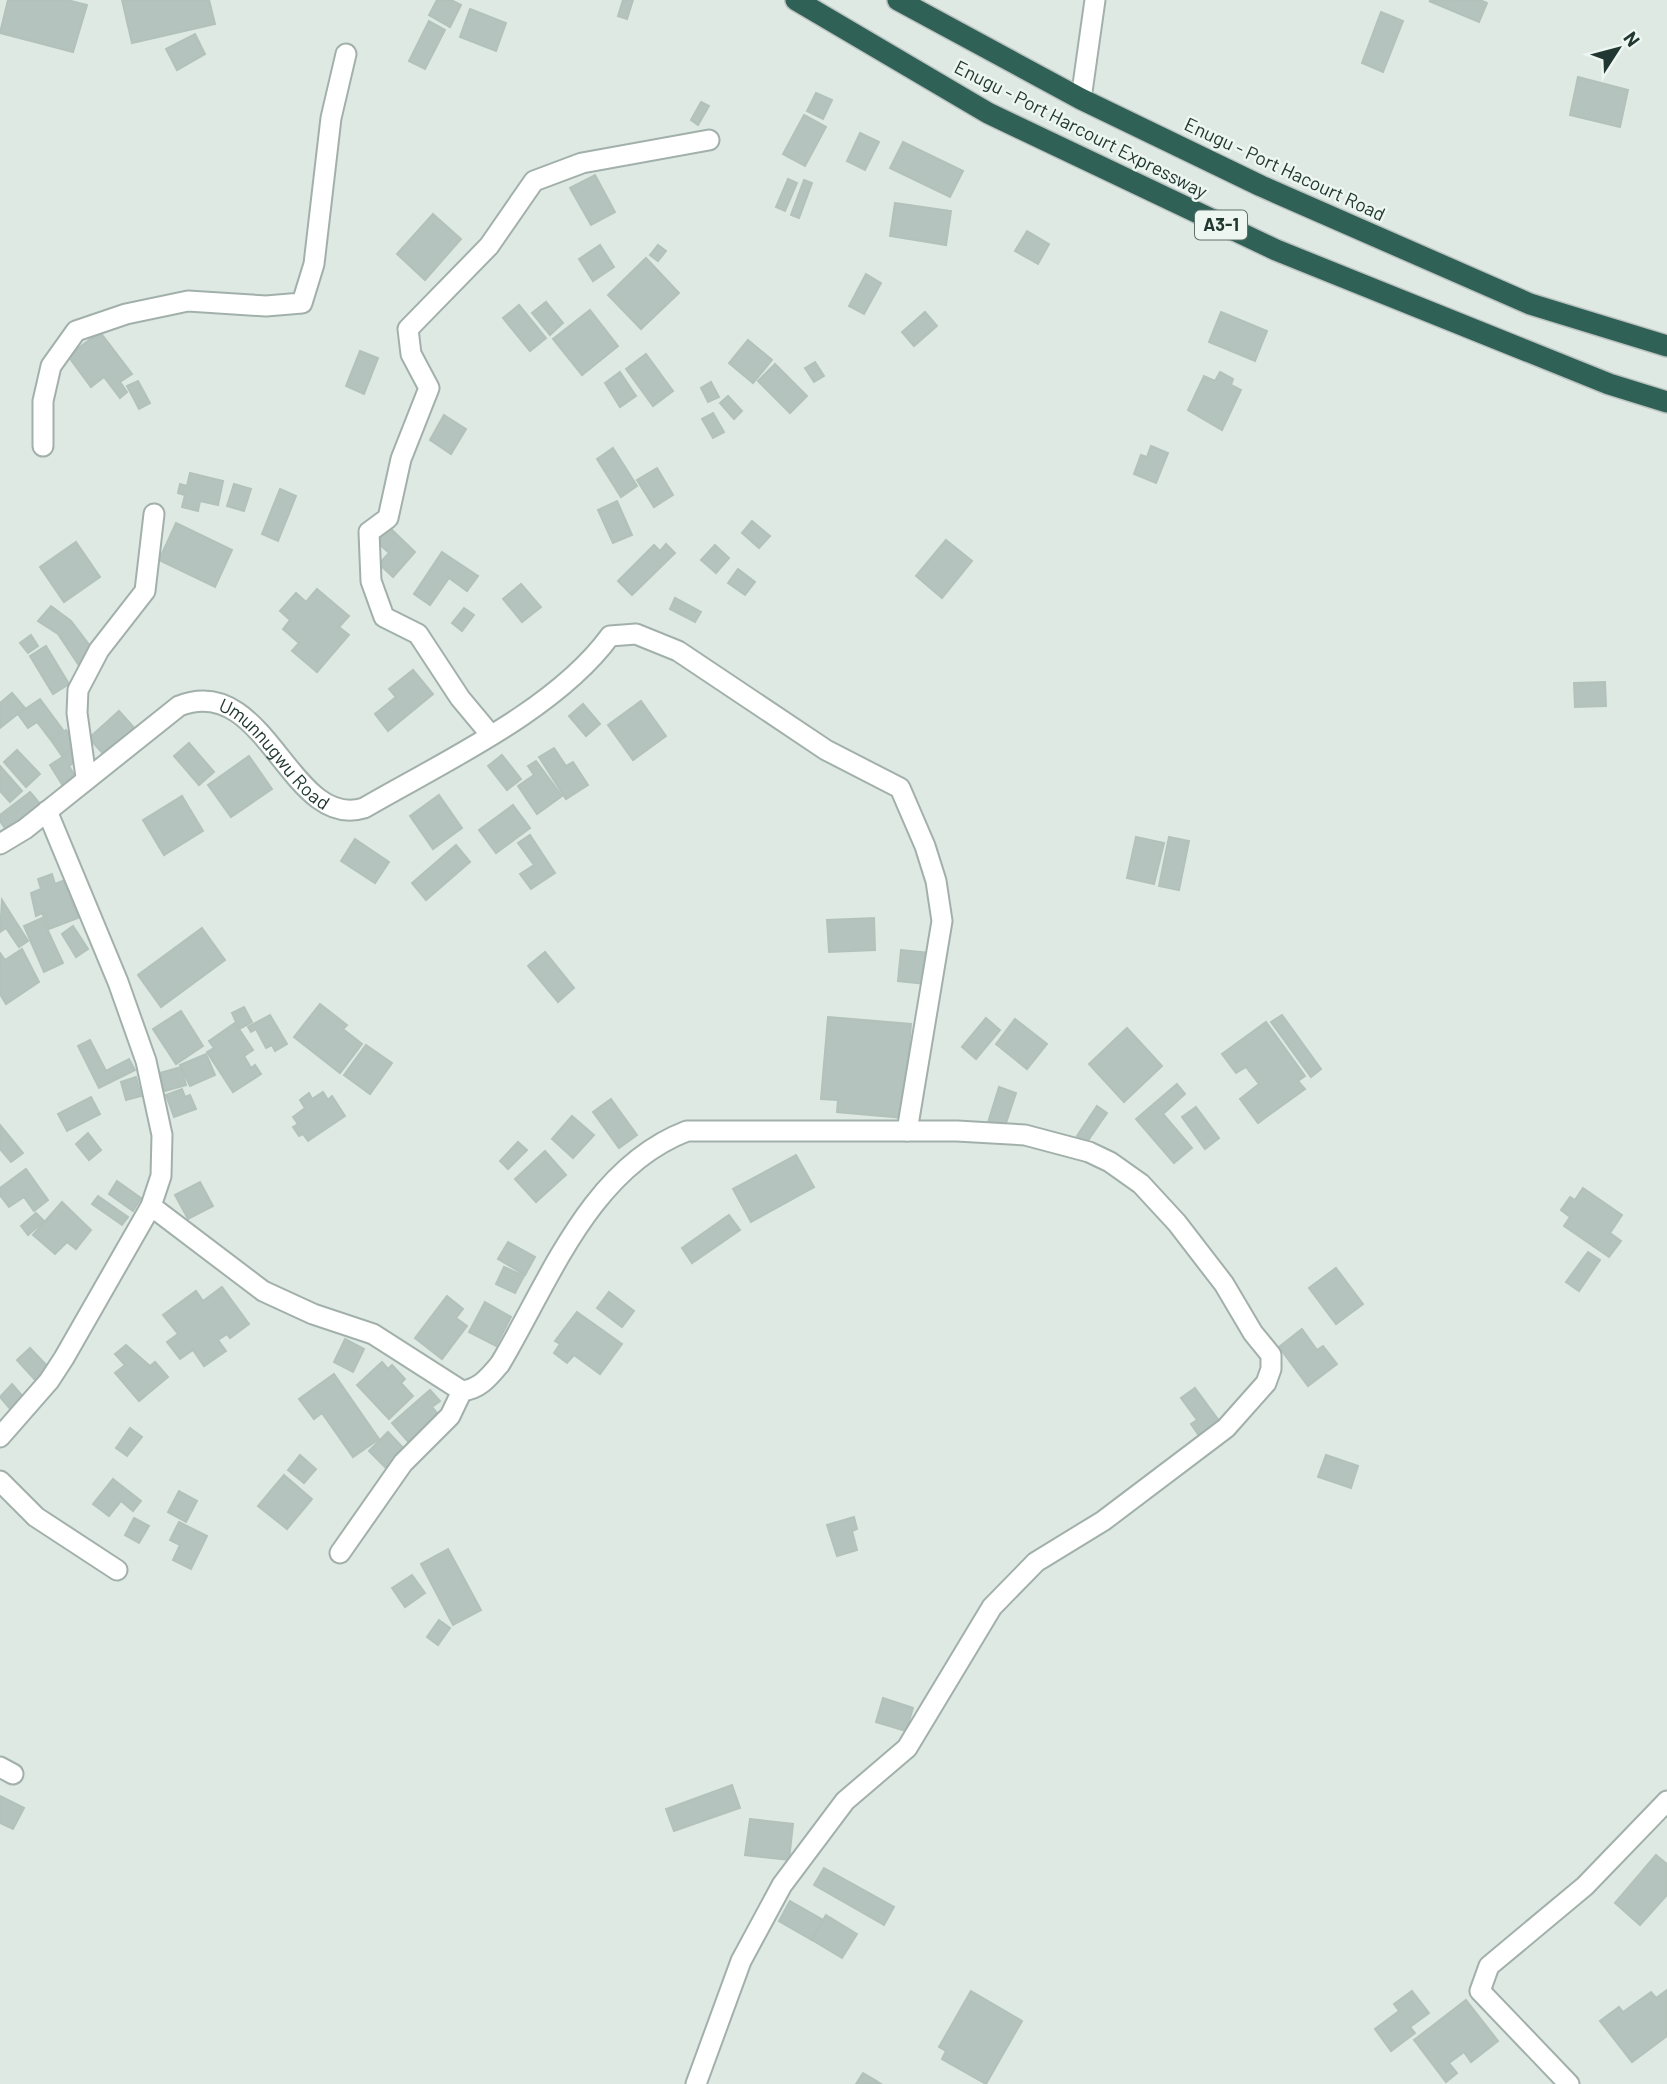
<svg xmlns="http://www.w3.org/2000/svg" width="1667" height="2084" font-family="Barlow,sans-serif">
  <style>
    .building { fill: #b4c3bd; stroke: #b2c2bb; stroke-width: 2 }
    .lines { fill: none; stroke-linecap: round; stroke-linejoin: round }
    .minor-casing { stroke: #a2b0ab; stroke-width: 23 }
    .highway-casing { stroke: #bcc3c1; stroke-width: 24 }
    .minor { stroke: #fff; stroke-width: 19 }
    .highway { stroke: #2f6156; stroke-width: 21 }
    .labels { text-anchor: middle; stroke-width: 5; stroke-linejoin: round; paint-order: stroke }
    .shield { fill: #eef6f2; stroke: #5e706b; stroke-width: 2 }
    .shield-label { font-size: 18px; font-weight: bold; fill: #213731 }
    .street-label { font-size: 19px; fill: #213731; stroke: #eef6f2 }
  </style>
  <rect width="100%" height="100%" fill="#dee9e4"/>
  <g class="building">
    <polygon points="8,0 67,0 87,5 73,52 0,33"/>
    <polygon points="122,0 209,0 215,24 132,43"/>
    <polygon points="437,0 451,0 461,5 450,27 429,15"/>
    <polygon points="623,0 633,0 627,19 618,16"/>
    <polygon points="1480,0 1487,3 1479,22 1429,1"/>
    <polygon points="470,9 506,23 496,51 460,37"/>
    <polygon points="1381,12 1403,21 1383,72 1362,63"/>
    <polygon points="429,21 445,30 425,69 409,61"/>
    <polygon points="195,34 205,54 177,70 166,49"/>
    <polygon points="1578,77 1628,90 1620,127 1570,115"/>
    <polygon points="816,93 832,100 823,119 807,111"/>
    <polygon points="701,102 709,106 698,125 691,120"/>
    <polygon points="804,115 826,127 805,166 783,154"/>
    <polygon points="860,133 879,142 865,170 847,161"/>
    <polygon points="903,142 963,171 950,197 890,168"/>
    <polygon points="595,175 615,212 591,225 570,188"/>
    <polygon points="788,179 797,183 785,211 776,207"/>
    <polygon points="804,180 812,183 799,218 791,215"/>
    <polygon points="895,203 951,211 946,245 890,236"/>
    <polygon points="433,214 461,239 425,280 397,254"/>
    <polygon points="1027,231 1049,244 1038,264 1015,251"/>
    <polygon points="600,245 614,267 593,281 579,259"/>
    <polygon points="658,245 666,251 658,261 650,255"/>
    <polygon points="646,258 679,293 641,329 608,295"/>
    <polygon points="866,274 881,283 864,314 849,306"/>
    <polygon points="546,302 563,323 550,335 532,313"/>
    <polygon points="519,305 546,338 530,351 503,318"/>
    <polygon points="590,310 618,346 582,375 553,339"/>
    <polygon points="925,312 937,326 914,346 902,332"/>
    <polygon points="1221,312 1267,331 1255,361 1209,342"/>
    <polygon points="100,332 132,374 120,382 127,392 120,398 104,377 91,387 68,356"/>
    <polygon points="748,340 772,360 753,383 729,363"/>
    <polygon points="360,351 378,358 364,394 346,386"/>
    <polygon points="646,354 673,391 653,406 626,369"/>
    <polygon points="815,362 824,376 814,382 805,368"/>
    <polygon points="775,364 807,396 790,413 758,381"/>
    <polygon points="620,372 636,396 620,407 605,383"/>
    <polygon points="1220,372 1233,379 1231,385 1241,390 1222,430 1188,410 1204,376 1215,381"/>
    <polygon points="138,381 150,403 139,409 127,386"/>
    <polygon points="711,382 719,397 708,402 701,388"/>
    <polygon points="728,396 742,411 734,419 720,403"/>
    <polygon points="713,413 724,432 713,438 702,419"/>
    <polygon points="444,415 466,429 451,454 430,440"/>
    <polygon points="1151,446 1168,453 1156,483 1134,474 1141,455 1147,457"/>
    <polygon points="613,448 637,486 621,497 597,459"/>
    <polygon points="657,468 673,495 654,507 637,480"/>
    <polygon points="190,473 223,481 218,505 200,501 198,511 182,507 185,495 178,493 180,484 187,486"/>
    <polygon points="234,484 251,489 244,511 227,506"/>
    <polygon points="280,489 296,496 278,541 262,534"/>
    <polygon points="617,501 632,535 613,543 598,510"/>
    <polygon points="752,521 770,536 759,548 742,533"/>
    <polygon points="176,523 232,550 215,587 159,560"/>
    <polygon points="388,526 415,552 393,577 379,564 389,553 375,540"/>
    <polygon points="946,540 972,561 942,598 916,576"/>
    <polygon points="76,542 100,577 64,602 40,567"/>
    <polygon points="666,544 675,553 632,595 618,581 654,545 660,551"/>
    <polygon points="715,545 729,558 716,573 701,560"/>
    <polygon points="442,552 478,576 467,591 449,578 430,605 414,594"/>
    <polygon points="738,569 755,582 745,595 728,583"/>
    <polygon points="521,584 541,607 522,622 503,599"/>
    <polygon points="317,589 349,616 339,627 349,635 317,672 292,651 299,643 283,629 290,620 280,611 296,593 306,602"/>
    <polygon points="675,598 701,612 695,622 670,609"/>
    <polygon points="51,606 71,621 94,651 78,664 58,634 38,621"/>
    <polygon points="464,608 474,615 462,631 452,623"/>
    <polygon points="31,635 38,646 28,653 20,643"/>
    <polygon points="46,646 69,684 53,694 30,656"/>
    <polygon points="413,670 433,694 388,731 375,714 396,697 389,689"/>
    <polygon points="1605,682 1606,706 1575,707 1574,683"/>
    <polygon points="12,693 25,708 0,728 0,703"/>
    <polygon points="40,699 63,730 50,739 37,722 28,728 18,714"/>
    <polygon points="641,701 666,736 633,760 608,725"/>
    <polygon points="583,704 600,724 586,736 569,716"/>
    <polygon points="119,711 136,730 106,757 89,738"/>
    <polygon points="66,730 77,745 62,756 51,740"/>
    <polygon points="189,743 214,772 199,785 174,756"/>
    <polygon points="554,748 566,766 573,762 588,785 566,799 539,757"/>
    <polygon points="17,750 40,774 26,787 4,762"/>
    <polygon points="72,751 78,760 69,766 76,778 63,786 50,765"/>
    <polygon points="502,755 521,779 507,790 488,766"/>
    <polygon points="249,756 272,789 231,817 208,785"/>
    <polygon points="536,761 562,796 537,814 518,786 534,775 528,766"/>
    <polygon points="0,766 22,791 10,802 0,791"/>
    <polygon points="30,792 41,805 7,831 0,821 0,815"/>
    <polygon points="439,795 462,828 433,849 410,816"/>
    <polygon points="182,796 203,831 164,855 143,820"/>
    <polygon points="513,805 530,828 496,853 479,830"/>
    <polygon points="530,835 555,873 531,889 520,874 534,865 518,843"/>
    <polygon points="1136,837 1164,843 1154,884 1127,878"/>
    <polygon points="1169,837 1189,841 1179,890 1159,886"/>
    <polygon points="355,839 389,862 375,883 341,861"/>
    <polygon points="456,845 470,862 426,900 412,883"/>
    <polygon points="52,874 55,884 65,880 78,918 49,929 42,913 36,916 31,893 41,889 38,879"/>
    <polygon points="2,900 28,941 19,947 6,928 0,932"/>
    <polygon points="42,918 63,963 44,972 24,926"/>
    <polygon points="874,918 875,950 829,952 827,920"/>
    <polygon points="73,926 88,949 76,957 62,934"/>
    <polygon points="202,928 225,960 161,1007 138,975"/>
    <polygon points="22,949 39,982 6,1004 0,994 0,953 5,960"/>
    <polygon points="901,950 929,953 926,984 898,981"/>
    <polygon points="545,952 574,988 558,1002 528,966"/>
    <polygon points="320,1004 347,1025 343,1029 362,1044 340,1073 294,1037"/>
    <polygon points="244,1007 252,1022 239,1029 232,1013"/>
    <polygon points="181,1011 203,1046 176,1064 153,1029"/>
    <polygon points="270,1015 287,1044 275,1051 272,1045 266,1048 256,1029 251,1032 248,1027"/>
    <polygon points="1282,1015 1321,1069 1311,1077 1271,1022"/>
    <polygon points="828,1017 911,1024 903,1118 837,1112 838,1100 821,1099"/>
    <polygon points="986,1018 1000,1030 976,1059 962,1047"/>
    <polygon points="1015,1019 1047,1044 1027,1069 996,1044"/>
    <polygon points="1266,1022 1305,1076 1298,1081 1305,1089 1258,1123 1240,1099 1259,1084 1246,1067 1236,1073 1222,1054"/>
    <polygon points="235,1023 253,1050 244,1056 251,1068 255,1065 261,1074 233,1092 207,1052 214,1048 209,1041"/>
    <polygon points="1127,1028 1162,1066 1124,1102 1089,1064"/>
    <polygon points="90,1040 106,1071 129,1059 135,1070 99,1088 78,1046"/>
    <polygon points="366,1045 392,1063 370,1094 344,1075"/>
    <polygon points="206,1054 215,1075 190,1086 180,1065"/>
    <polygon points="181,1067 186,1085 165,1091 160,1073"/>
    <polygon points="136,1077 141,1096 126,1100 121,1082"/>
    <polygon points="1177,1084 1185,1094 1163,1114 1192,1148 1174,1163 1136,1119"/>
    <polygon points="999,1087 1016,1093 1003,1132 987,1126"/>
    <polygon points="182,1089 185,1097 190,1095 196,1109 174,1117 166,1095"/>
    <polygon points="323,1092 328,1100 332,1096 345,1116 308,1141 303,1134 299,1136 293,1127 298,1124 293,1117 305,1108 300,1100 309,1093 312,1099"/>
    <polygon points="91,1097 100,1114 67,1131 58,1114"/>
    <polygon points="611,1099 637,1135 619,1148 593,1112"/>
    <polygon points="1097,1106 1107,1113 1087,1142 1077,1136"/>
    <polygon points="1196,1107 1219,1138 1205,1149 1182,1117"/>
    <polygon points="572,1116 594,1135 573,1158 552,1139"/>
    <polygon points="0,1125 23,1153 11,1162 0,1149"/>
    <polygon points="88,1133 101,1150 89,1160 76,1144"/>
    <polygon points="518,1142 527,1150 508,1169 500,1161"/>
    <polygon points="545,1151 566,1175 536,1202 515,1179"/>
    <polygon points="796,1155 814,1187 751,1222 733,1189"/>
    <polygon points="26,1169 48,1200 34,1211 24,1197 9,1207 0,1195 0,1188"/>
    <polygon points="117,1181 141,1198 133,1211 109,1194"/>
    <polygon points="200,1182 213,1206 188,1219 175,1195"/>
    <polygon points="1583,1188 1622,1215 1610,1233 1621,1241 1609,1257 1564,1226 1570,1217 1561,1210 1570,1197 1575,1200"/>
    <polygon points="98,1196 128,1217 122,1225 92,1204"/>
    <polygon points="62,1202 91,1230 76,1249 67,1242 55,1254 33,1235"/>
    <polygon points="36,1213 44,1221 28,1235 21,1226"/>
    <polygon points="729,1215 740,1230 692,1263 682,1248"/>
    <polygon points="508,1242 535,1257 525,1275 498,1259"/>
    <polygon points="1588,1252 1600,1260 1579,1291 1566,1282"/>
    <polygon points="504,1267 524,1276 515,1293 496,1284"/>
    <polygon points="1336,1268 1363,1304 1336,1324 1309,1288"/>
    <polygon points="222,1287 249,1324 230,1338 227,1334 218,1340 226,1351 204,1366 193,1350 180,1359 167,1342 178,1334 163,1315 196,1291 203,1301"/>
    <polygon points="609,1292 634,1311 622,1327 597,1308"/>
    <polygon points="447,1296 463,1309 456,1318 467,1326 442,1359 415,1338"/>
    <polygon points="485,1302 511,1317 496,1346 469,1332"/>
    <polygon points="577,1312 622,1344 600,1374 574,1355 567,1363 554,1353 560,1344 555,1341"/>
    <polygon points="1302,1329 1317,1350 1323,1346 1337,1364 1308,1386 1279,1347"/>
    <polygon points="345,1339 364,1349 353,1372 334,1362"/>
    <polygon points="126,1345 150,1366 155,1362 168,1377 139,1401 115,1373 125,1365 115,1354"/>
    <polygon points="30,1348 51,1370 37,1382 17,1360"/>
    <polygon points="382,1362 388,1369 392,1365 405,1379 401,1383 413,1396 389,1419 357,1385"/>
    <polygon points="334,1374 379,1439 353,1457 322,1413 314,1419 299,1399"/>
    <polygon points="12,1384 26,1400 12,1411 0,1397"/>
    <polygon points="1195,1388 1220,1422 1200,1437 1191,1424 1197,1420 1181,1398"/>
    <polygon points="430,1390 440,1401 432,1407 442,1419 411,1445 392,1423"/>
    <polygon points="130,1428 142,1437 127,1456 116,1448"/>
    <polygon points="388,1432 409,1454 390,1472 369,1451"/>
    <polygon points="300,1455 316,1469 304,1483 288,1470"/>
    <polygon points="1326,1455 1358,1466 1351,1488 1318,1477"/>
    <polygon points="284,1475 312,1499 287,1529 258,1506"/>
    <polygon points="113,1479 141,1501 133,1511 121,1501 109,1516 93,1504"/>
    <polygon points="179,1491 197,1501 186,1522 168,1512"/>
    <polygon points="854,1517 857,1529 852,1531 857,1550 837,1556 827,1525"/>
    <polygon points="134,1518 149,1526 139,1543 125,1535"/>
    <polygon points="179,1522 207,1536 191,1569 173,1560 180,1545 170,1540"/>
    <polygon points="448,1549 481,1610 453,1625 421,1564"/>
    <polygon points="412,1575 425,1593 405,1607 392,1588"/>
    <polygon points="439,1620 450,1628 438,1645 427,1637"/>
    <polygon points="883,1698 913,1708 906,1731 876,1722"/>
    <polygon points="732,1785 740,1808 674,1831 666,1809"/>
    <polygon points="0,1796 24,1808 13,1829 0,1823"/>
    <polygon points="750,1819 793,1824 789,1860 745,1855"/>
    <polygon points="1656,1855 1667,1864 1667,1895 1640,1925 1615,1903"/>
    <polygon points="824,1868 894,1907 884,1925 814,1885"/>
    <polygon points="790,1901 823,1920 812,1940 779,1921"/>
    <polygon points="826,1915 857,1934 842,1958 812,1940"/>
    <polygon points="1667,1990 1667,2036 1632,2062 1600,2021 1619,2007 1623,2012 1651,1992 1656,1998"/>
    <polygon points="971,1991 1022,2021 986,2084 942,2059 946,2051 939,2047"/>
    <polygon points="1412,1991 1429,2013 1410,2027 1415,2033 1391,2051 1375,2029 1399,2011 1394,2004"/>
    <polygon points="1466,2000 1498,2041 1471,2062 1464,2052 1449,2063 1457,2073 1446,2082 1414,2040"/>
    <polygon points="863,2073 875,2080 881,2084 856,2084"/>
  </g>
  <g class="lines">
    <g class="minor-casing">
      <g id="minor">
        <polyline points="1081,99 1095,0"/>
        <polyline points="43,446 43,401 51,366 76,331 126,314 188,301 266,306 302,303 314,264 331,118 346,54"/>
        <polyline points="490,734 460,698 418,634 384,617 371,581 369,532 388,518 401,459 429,388 411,354 408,329 489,246 534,181 582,163 709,140"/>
        <polyline points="86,777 77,713 78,690 99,650 145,591 154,514"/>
        <path id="s1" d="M 0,844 L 25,829 L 179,706 C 266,671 290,831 364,808 C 443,762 556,710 610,636 L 636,634 L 678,651 L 826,750 L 900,788 L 925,846 L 936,881 L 942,921 L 907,1131"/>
        <path d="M 151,1206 L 263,1291 L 313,1314 L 373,1334 L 462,1391 C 480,1389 489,1377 500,1364 C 550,1280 590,1168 687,1131 L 957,1131 L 1025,1135 L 1089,1152 L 1110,1162 L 1141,1184 L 1177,1223 L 1224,1284 L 1253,1333 L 1271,1355 L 1271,1369 L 1266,1383 L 1226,1428 L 1103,1521 L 1036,1562 L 992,1607 L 907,1748 L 845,1801 L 782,1885 L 741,1961 L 696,2084"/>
        <polyline points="0,1437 49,1381 64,1358 151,1206 161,1176 162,1135 146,1061 118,982 47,811"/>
        <polyline points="0,1481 36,1517 117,1570"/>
        <polyline points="340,1553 403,1463 450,1416 462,1391"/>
        <polyline points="0,1767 13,1774"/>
        <polyline points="1569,2084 1480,1991 1489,1966 1585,1886 1667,1801"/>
      </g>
    </g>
    <g class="highway-casing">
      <g id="highway">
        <polyline points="796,0 988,113 1276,250 1609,384 1667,402"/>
        <polyline points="898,0 1081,99 1261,186 1530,304 1667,346"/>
      </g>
    </g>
    <use href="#minor" class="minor"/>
    <use href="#highway" class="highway"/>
  </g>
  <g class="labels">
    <rect class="shield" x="1195" y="210.5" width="52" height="29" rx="5"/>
    <g class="shield-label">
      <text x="1221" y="231">A3-1</text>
    </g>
    <g class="street-label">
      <text transform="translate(1081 129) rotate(27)" y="7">Enugu - Port Harcourt Expressway</text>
      <text transform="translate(1285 169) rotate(25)" y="7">Enugu - Port Hacourt Road</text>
      <text dy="7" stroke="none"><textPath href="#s1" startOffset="343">Umunnugwu Road</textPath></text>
    </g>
  </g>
  <g transform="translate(1618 49) rotate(54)" stroke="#eef6f2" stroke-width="5" paint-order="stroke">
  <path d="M0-5L12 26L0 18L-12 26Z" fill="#213731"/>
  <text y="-10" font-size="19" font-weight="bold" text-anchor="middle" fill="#213731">N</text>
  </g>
</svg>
